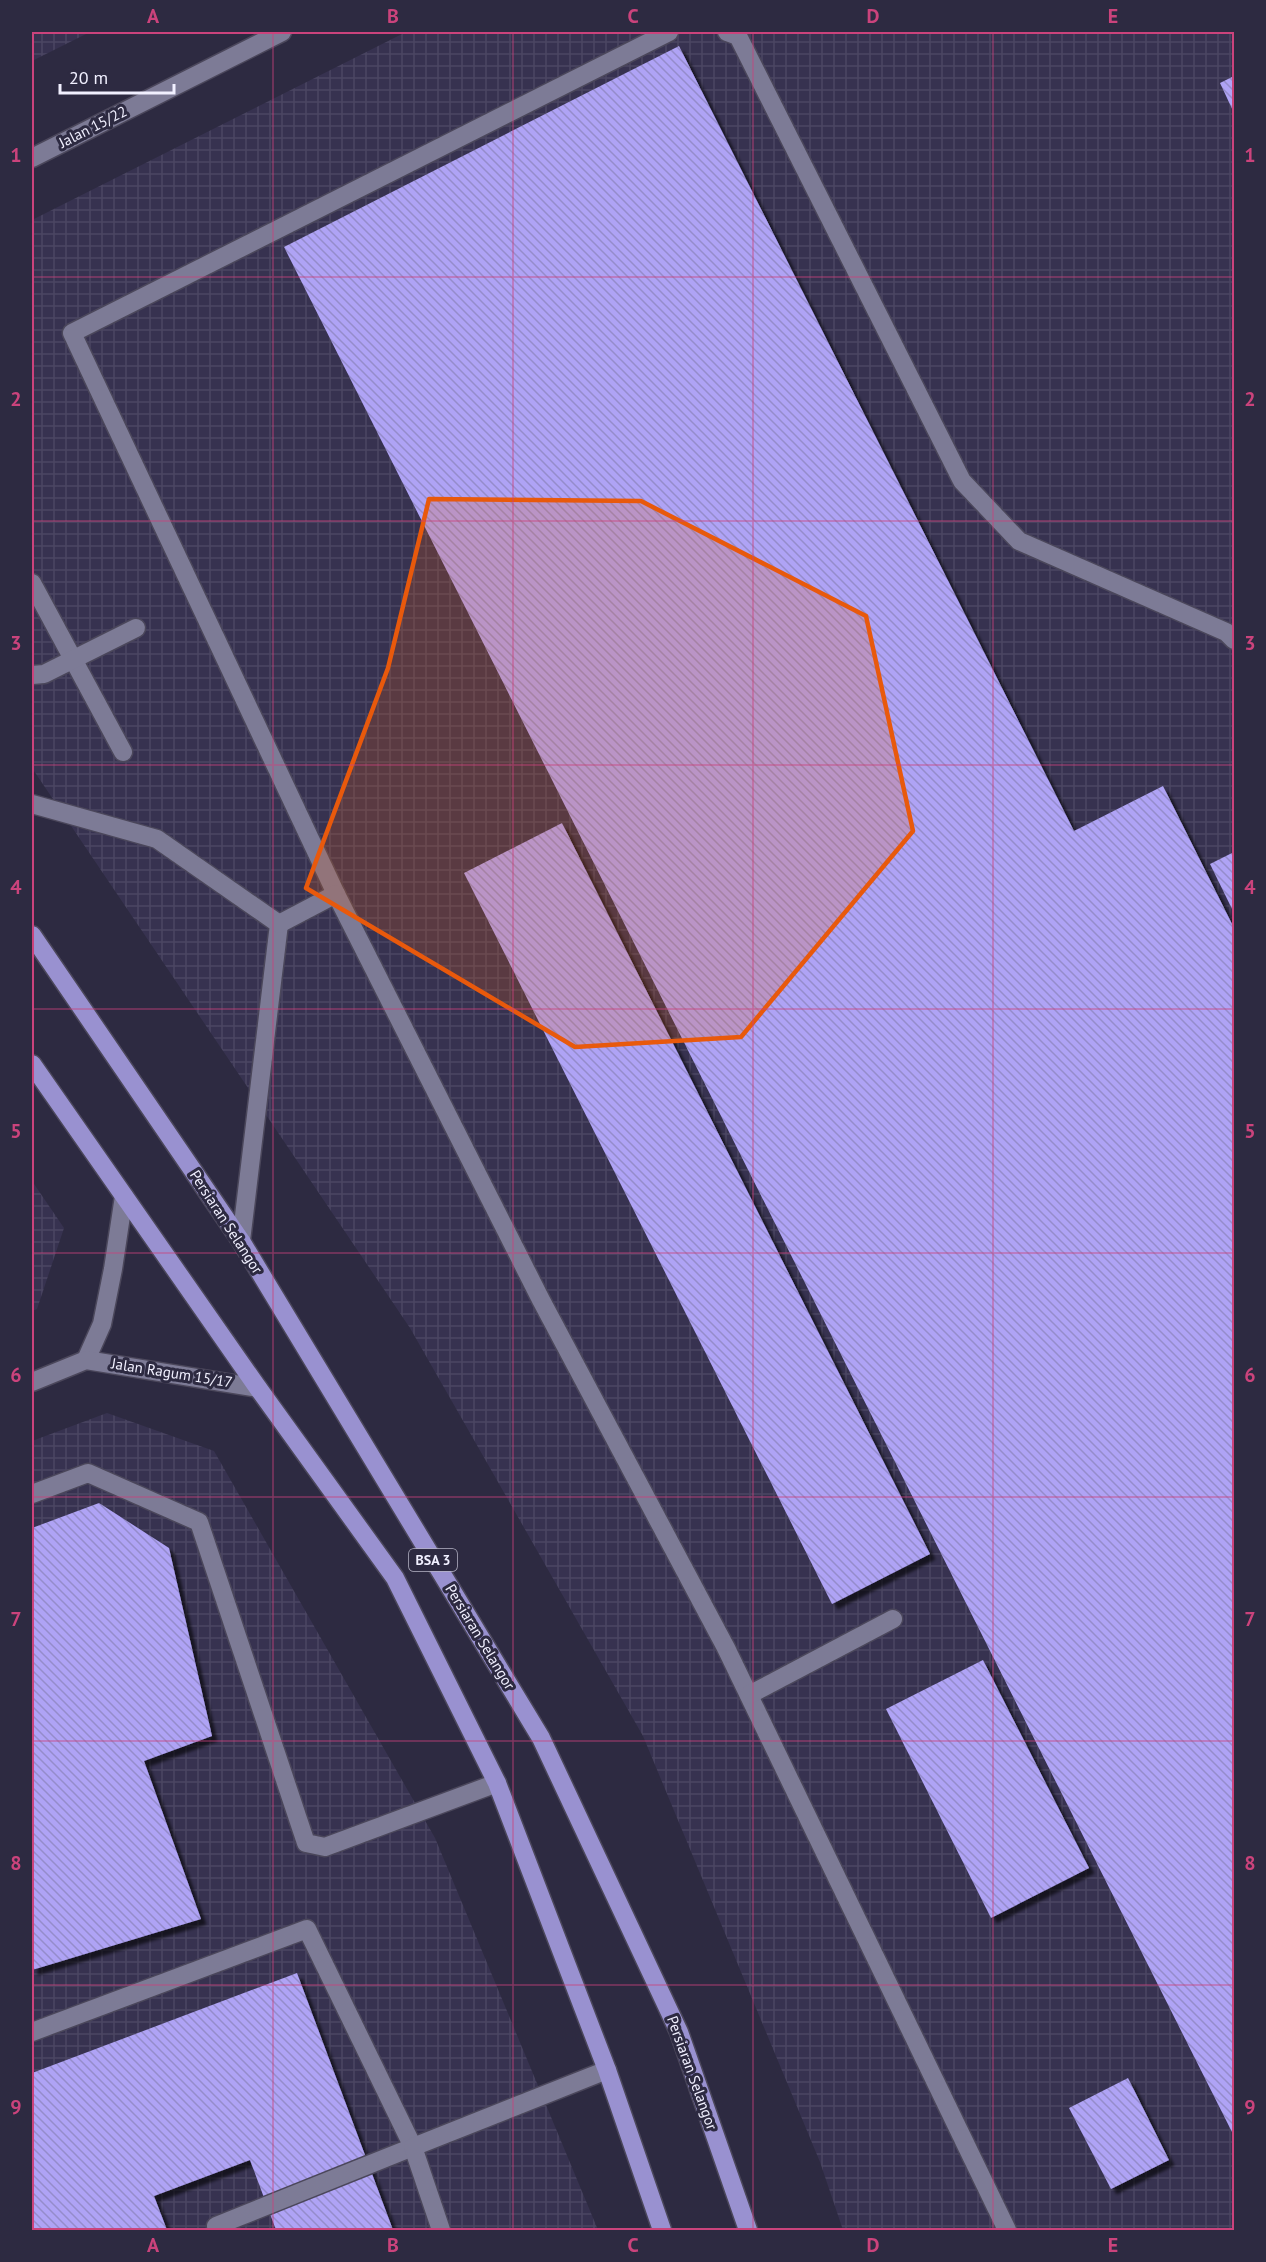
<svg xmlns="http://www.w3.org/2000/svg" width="1266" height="2262" font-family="'PT Sans',sans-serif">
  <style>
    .industrial { fill: url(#industrial-grid) }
    .building { fill: url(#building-back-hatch); filter: url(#shadow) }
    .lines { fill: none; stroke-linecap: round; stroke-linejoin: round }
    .lane-casing { stroke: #4b475b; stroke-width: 21 }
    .street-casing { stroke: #4b475b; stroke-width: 21 }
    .primary-casing { stroke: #4b475b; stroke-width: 21 }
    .lane { stroke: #7d7b96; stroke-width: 18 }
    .street { stroke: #7d7b96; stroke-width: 18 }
    .primary { stroke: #9991d0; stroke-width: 18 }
    .marked { fill: #e8590c; fill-opacity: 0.2; stroke: #e8590c; stroke-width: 4.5; stroke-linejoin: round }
    .grid { fill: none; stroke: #cb437c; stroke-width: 1.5; stroke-opacity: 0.55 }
    .labels { text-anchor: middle; stroke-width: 6; stroke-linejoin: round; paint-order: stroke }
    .shield { fill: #2d2a41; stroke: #b6b5c6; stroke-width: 1.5 }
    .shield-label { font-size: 14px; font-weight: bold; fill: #f1f0ff }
    .street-label { font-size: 15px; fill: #f1f0ff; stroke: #2d2a41 }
    .neatline { fill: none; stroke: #cb437c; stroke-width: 2 }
    .grid-label { font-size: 20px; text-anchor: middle; font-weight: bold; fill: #cb437c }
  </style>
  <defs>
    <pattern id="industrial-grid" width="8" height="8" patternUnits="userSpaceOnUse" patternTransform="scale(1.5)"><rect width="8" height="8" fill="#373250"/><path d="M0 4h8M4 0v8" fill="none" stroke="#4b4662"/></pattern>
    <pattern id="building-back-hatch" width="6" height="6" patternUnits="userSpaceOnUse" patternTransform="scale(1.5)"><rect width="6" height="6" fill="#afa3f5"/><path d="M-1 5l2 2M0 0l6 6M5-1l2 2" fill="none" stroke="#958ccb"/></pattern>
    <filter id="shadow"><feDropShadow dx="5.5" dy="5.5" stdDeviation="1.5" flood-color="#0009"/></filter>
  </defs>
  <rect width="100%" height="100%" fill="#2d2a41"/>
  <g class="industrial">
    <polygon points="32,32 90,32 32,61"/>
    <polygon points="406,32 1234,32 1234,2230 843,2230 820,2162 643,1736 410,1328 32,768 32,220"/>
    <polygon points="32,1181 64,1228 37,1309 32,1311"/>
    <polygon points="107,1413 214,1451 435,1838 598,2230 32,2230 32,1441"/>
  </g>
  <g class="building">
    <polygon points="679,46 1074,831 1163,786 1234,928 1234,2136 284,247"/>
    <polygon points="1234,76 1234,113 1220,83"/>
    <polygon points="562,823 930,1554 832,1604 464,873"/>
    <polygon points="1234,852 1234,913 1210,864"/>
    <polygon points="99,1503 169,1548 212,1736 144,1761 201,1919 32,1970 32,1528"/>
    <polygon points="983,1660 1089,1868 991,1918 886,1709"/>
    <polygon points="297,1973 393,2230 276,2230 250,2160 154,2196 167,2230 32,2230 32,2073"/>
    <polygon points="1128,2078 1169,2160 1111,2189 1069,2108"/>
  </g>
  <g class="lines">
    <g class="lane-casing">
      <g id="lane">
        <polyline points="669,32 72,333 336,894 541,1300 726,1648 1007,2230"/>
        <polyline points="727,32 738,36 962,481 1019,541 1226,632 1234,640"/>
        <polyline points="32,583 123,752"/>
        <polyline points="32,675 44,674 136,628"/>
        <polyline points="32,804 157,839 279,924 241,1241"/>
        <polyline points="279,924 336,894"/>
        <polyline points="32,1494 88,1473 199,1522 306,1843 325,1847 497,1783"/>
        <polyline points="749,1695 893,1619"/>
        <polyline points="32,2032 307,1929 413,2147 216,2226 218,2230"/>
        <polyline points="441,2230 413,2147 607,2070"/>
      </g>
    </g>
    <g class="street-casing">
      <g id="street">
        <polyline points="32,158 282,32"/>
        <polyline points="86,1360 102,1324 113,1269 124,1196"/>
        <polyline points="32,1382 86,1360 258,1388"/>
      </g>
    </g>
    <g class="primary-casing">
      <g id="primary">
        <polyline points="32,935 241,1241 541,1738 679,2032 748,2230"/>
        <polyline points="32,1064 258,1388 395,1578 497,1783 607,2070 662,2230"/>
      </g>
    </g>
    <use href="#lane" class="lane"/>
    <use href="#street" class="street"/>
    <use href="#primary" class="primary"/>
  </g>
  <path class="marked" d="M 429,499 L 641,501 L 866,616 L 913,831 L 741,1037 L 575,1047 L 306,888 L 388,668 Z"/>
  <path class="grid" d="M 273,32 L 273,2230M 513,32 L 513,2230M 753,32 L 753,2230M 993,32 L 993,2230M 32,277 L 1234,277M 32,521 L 1234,521M 32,765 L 1234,765M 32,1009 L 1234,1009M 32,1253 L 1234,1253M 32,1497 L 1234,1497M 32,1741 L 1234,1741M 32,1985 L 1234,1985"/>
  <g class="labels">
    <rect class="shield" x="409" y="1549" width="48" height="22" rx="4.5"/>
    <g class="shield-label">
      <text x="433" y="1565">BSA 3</text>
    </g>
    <g class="street-label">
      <text transform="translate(93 127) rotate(-27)" y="5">Jalan 15/22</text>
      <text transform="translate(226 1222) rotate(57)" y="5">Persiaran Selangor</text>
      <text transform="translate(172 1373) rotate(9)" y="5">Jalan Ragum 15/17</text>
      <text transform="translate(480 1637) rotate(59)" y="5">Persiaran Selangor</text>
      <text transform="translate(692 2073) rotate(70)" y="5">Persiaran Selangor</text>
    </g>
  </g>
  <rect width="1266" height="2262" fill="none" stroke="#2d2a41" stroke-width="66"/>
  <path d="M60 84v9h114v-9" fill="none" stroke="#f1f0ff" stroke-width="3"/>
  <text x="69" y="84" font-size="18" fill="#f1f0ff" stroke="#2d2a41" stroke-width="4.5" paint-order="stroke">20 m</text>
  <rect x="33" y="33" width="1200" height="2196" class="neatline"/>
  <g class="grid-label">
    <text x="153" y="23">A</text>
    <text x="393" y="23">B</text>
    <text x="633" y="23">C</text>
    <text x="873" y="23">D</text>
    <text x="1113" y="23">E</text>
    <text x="16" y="162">1</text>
    <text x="1250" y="162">1</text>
    <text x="16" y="406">2</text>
    <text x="1250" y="406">2</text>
    <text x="16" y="650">3</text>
    <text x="1250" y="650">3</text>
    <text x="16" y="894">4</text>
    <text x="1250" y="894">4</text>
    <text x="16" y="1138">5</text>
    <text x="1250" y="1138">5</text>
    <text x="16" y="1382">6</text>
    <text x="1250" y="1382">6</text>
    <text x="16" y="1626">7</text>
    <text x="1250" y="1626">7</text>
    <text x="16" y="1870">8</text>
    <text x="1250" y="1870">8</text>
    <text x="16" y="2114">9</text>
    <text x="1250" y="2114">9</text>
    <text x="153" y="2252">A</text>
    <text x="393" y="2252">B</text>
    <text x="633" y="2252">C</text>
    <text x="873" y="2252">D</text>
    <text x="1113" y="2252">E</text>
  </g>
</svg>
